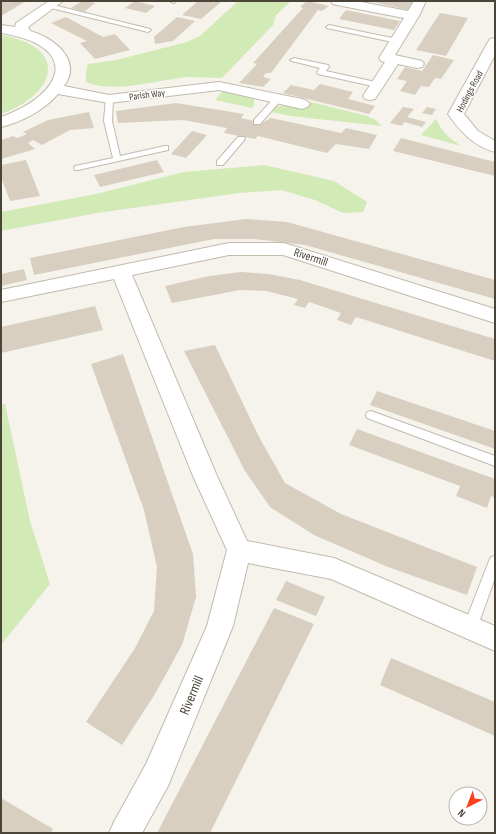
<svg xmlns="http://www.w3.org/2000/svg" width="496" height="834" font-family="'Sofia Sans Condensed',sans-serif">
  <style>
    .green { fill: #d2eab5 }
    .building { fill: #d8cfc1 }
    .lines { fill: none; stroke-linecap: round; stroke-linejoin: round }
    .lane-casing { stroke: #c2bbae; stroke-width: 2 }
    .street-casing { stroke: #c2bbae; stroke-width: 2 }
    .lane { fill: #fff; fill-rule: evenodd }
    .street { fill: #fff; fill-rule: evenodd }
    .labels { text-anchor: middle; stroke-width: 3; stroke-linejoin: round; paint-order: stroke }
    .far-street-label { font-size: 10px; fill: #4b4439; stroke: #fff }
    .street-label { font-size: 12px; fill: #4b4439; stroke: #fff }
    .near-street-label { font-size: 14px; fill: #4b4439; stroke: #fff }
  </style>
  <rect width="100%" height="100%" fill="#f6f3ec"/>
  <g class="green">
    <path d="M 238,1 L 291,1 L 276,15 L 273,25 L 222,78 C 210,78 199,77 187,77 C 158,80 114,94 86,82 L 86,72 L 88,64 L 116,60 L 187,42 L 200,36 Z"/>
    <path d="M 1,35 C 70,47 57,94 1,114 Z"/>
    <polygon points="223,91 254,98 254,106 252,108 215,100"/>
    <path d="M 311,102 L 367,116 L 376,120 L 382,126 L 290,116 L 267,111 C 282,103 289,106 306,109 Z"/>
    <path d="M 436,119 C 442,132 449,138 461,146 L 421,135 Z"/>
    <polygon points="264,165 334,181 367,202 363,212 343,213 315,200 281,190 239,193 97,213 1,231 1,212 96,194 184,172"/>
    <polygon points="1,404 5,404 30,521 50,584 1,645"/>
  </g>
  <g class="building">
    <polygon points="1,1 16,2 26,1 1,16"/>
    <polygon points="82,1 85,1 95,3 84,12 71,8"/>
    <polygon points="135,1 155,6 146,13 125,8"/>
    <polygon points="198,1 222,1 201,19 182,15"/>
    <polygon points="307,1 329,6 322,11 318,10 271,73 266,73 263,77 271,79 263,87 239,83 257,64 253,63 303,8 300,7"/>
    <polygon points="369,1 407,1 418,3 412,11"/>
    <polygon points="346,10 400,21 394,30 339,19"/>
    <polygon points="440,13 468,18 446,56 416,50"/>
    <polygon points="66,17 103,37 115,34 130,50 95,59 80,43 87,41 51,23"/>
    <polygon points="177,17 195,21 173,41 155,44 154,37"/>
    <polygon points="433,55 454,60 441,79 435,78 429,87 421,86 415,95 400,91 407,81 397,79 405,67 422,71"/>
    <polygon points="320,84 353,92 348,99 375,106 369,114 283,93 291,85 314,90"/>
    <polygon points="176,103 244,114 241,118 262,123 271,118 341,133 346,128 377,135 369,149 336,144 327,153 258,136 255,139 224,133 227,128 183,120 118,123 116,111"/>
    <polygon points="403,107 414,109 407,117 426,122 422,127 404,122 402,126 390,123"/>
    <polygon points="427,107 436,109 432,115 422,113"/>
    <polygon points="89,112 94,128 70,130 42,145 33,140 28,143 35,149 1,159 1,140 13,136 17,138 27,134 23,132 48,120"/>
    <polygon points="192,131 207,135 186,158 171,154"/>
    <polygon points="401,138 495,162 495,176 393,151"/>
    <polygon points="26,160 40,196 10,201 1,177 1,165"/>
    <polygon points="157,160 164,172 100,187 94,175"/>
    <polygon points="246,219 287,222 495,280 495,299 305,245 253,239 214,239 34,275 30,258 184,227"/>
    <polygon points="24,269 27,280 1,286 1,274"/>
    <polygon points="241,272 269,274 300,280 495,339 495,361 356,317 351,325 337,320 341,313 309,302 305,308 294,305 298,299 266,291 240,290 172,303 165,286 209,276"/>
    <polygon points="95,306 103,330 1,353 1,327"/>
    <polygon points="215,345 259,437 285,483 341,514 477,567 467,595 388,567 314,535 270,507 245,471 184,351"/>
    <polygon points="123,354 193,554 196,597 182,645 155,694 122,745 86,722 135,648 154,611 157,567 144,510 91,364"/>
    <polygon points="377,391 495,431 495,449 370,405"/>
    <polygon points="357,429 495,479 495,498 491,496 487,508 456,496 460,486 349,445"/>
    <polygon points="286,581 325,597 316,616 276,600"/>
    <polygon points="274,608 314,624 210,833 157,833"/>
    <polygon points="391,658 495,702 495,736 380,685"/>
    <polygon points="1,798 53,829 51,833 1,833"/>
  </g>
  <g class="lines">
    <g class="lane-casing">
      <g id="lane">
        <polygon points="169,1 177,1 174,3"/>
        <polygon points="49,4 150,29 151,30 148,32 47,7 46,6"/>
        <polygon points="329,25 397,39 400,41 397,43 327,28 326,27"/>
        <polygon points="294,58 328,65 329,67 326,71 380,83 381,85 377,87 318,74 317,72 320,68 292,61 290,60"/>
        <polygon points="106,97 112,97 113,99 112,121 120,156 165,146 168,146 168,150 78,170 75,170 74,168 75,166 113,158 104,121"/>
        <polygon points="275,97 281,97 282,99 260,124 254,124 254,120"/>
        <polygon points="238,137 244,137 245,139 223,165 217,165 217,161"/>
        <polygon points="371,411 495,456 495,466 367,418 366,415 367,412"/>
        <polygon points="495,556 495,578 477,628 475,632 470,634 465,632 463,628 489,561 491,557"/>
      </g>
    </g>
    <g class="street-casing">
      <g id="street">
        <path d="M 49,1 L 63,1 L 28,27 L 30,31 C 53,37 83,60 64,86 L 109,95 L 219,82 L 302,99 L 307,101 L 310,104 L 307,107 L 302,109 L 219,90 L 109,103 L 58,94 C 44,110 22,122 1,127 L 1,117 C 65,94 82,46 1,33 L 1,25 L 15,27 L 16,23 Z"/>
        <polygon points="331,1 356,1 408,11 414,1 426,1 419,16 395,55 422,61 424,64 422,67 417,68 398,64 375,99 370,100 365,99 363,96 385,62 381,61 379,58 404,18 337,5 333,4"/>
        <path d="M 495,38 L 495,55 L 464,114 L 478,131 L 495,141 L 495,152 C 473,146 461,132 448,114 L 488,42 L 490,39 Z"/>
        <polygon points="229,243 284,243 495,309 495,323 283,255 229,255 132,275 217,476 247,541 334,558 495,626 495,651 331,579 248,563 233,626 168,786 142,833 109,833 114,822 146,764 207,626 227,550 193,476 114,279 1,302 1,290"/>
      </g>
    </g>
    <use href="#lane" class="lane"/>
    <use href="#street" class="street"/>
  </g>
  <g class="labels">
    <g class="far-street-label">
      <text transform="translate(469 91) rotate(-62)" y="4">Hodings Road</text>
      <text transform="translate(147 94) rotate(-7)" y="4">Parish Way</text>
    </g>
    <g class="street-label">
      <text transform="translate(311 257) rotate(18)" y="4">Rivermill</text>
    </g>
    <g class="near-street-label">
      <text transform="translate(191 695) rotate(-67)" y="5">Rivermill</text>
    </g>
  </g>
  <rect width="496" height="834" fill="none" stroke="#4b4439" stroke-width="4"/>
  <g transform="translate(468 806) rotate(222)"><circle r="19" fill="#ffffff" stroke="#b7b4b0"/>
  <path d="M0-3L7 15L0 10L-7 15Z" fill="#fc3f1d"/>
  <text y="-6" font-size="11" font-weight="bold" text-anchor="middle" fill="#4b4439">N</text>
  </g>
</svg>
